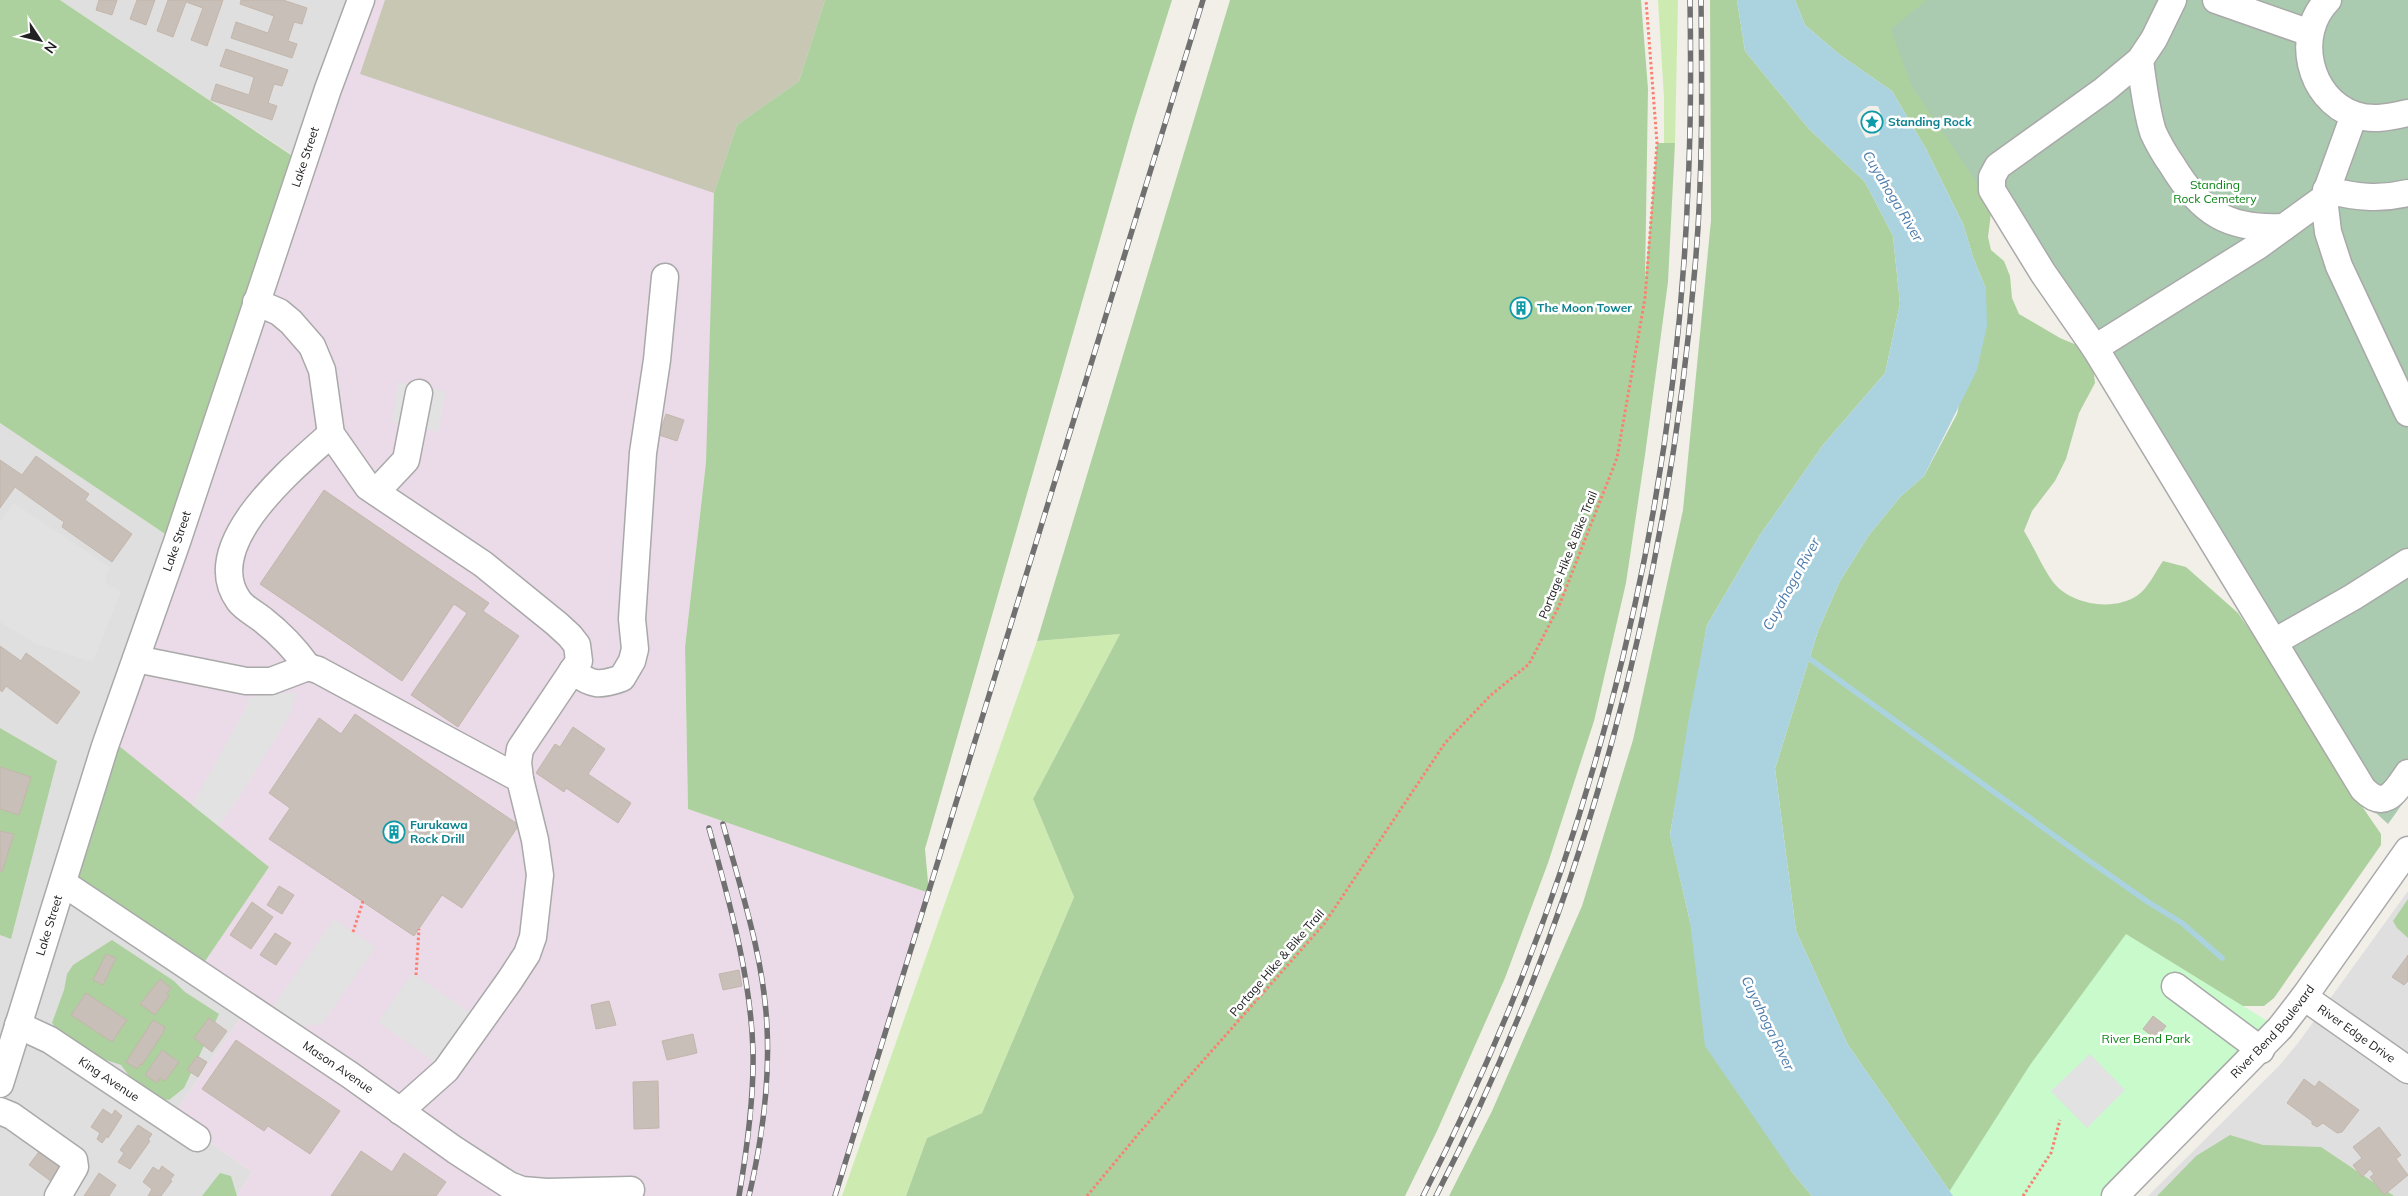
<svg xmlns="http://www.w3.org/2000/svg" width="2408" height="1196" font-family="Mulish,sans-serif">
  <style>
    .residential { fill: #e0dfdf }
    .industrial { fill: #ebdbe8 }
    .construction { fill: #c7c7b4 }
    .grass { fill: #cdebb0 }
    .forest { fill: #add19e }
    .cemetery { fill: #aacbaf }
    .park { fill: #c8facc }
    .parking { fill: #e2e2e2 }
    .water { fill: #aad3df; fill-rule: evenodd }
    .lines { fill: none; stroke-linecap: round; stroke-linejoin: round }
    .stream { stroke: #aad3df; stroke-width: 5.5 }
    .building { fill: #c7bfb8; stroke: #c4b6ab }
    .minor-casing { stroke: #a9a9a9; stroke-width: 29 }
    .path { stroke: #fa8072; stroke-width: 3; stroke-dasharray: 2.5 2.5; stroke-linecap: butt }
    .minor { stroke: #fff; stroke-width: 26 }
    .rail-casing { stroke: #707070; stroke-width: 5.5 }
    .rail { stroke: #fff; stroke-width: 4; stroke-dasharray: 11; stroke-linecap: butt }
    .labels { text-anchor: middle; stroke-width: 5; stroke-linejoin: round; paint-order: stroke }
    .culture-label { font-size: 12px; font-weight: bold; fill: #0d838f; stroke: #fff; text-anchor: start }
    .street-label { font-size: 12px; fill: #222; stroke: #fff }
    .park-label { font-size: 12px; fill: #0c8416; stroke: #fff }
    .water-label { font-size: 14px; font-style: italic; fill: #4a7aab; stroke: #fff }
  </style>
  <rect width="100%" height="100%" fill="#f2efe9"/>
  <g class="residential">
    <polygon points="60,0 347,0 347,3 295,157"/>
    <polygon points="0,423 177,542 248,1007 173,1116 252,1172 237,1196 0,1196 0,768 56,761 0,728"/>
    <polygon points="2408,891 2408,1196 2148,1196 2279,1066 2298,1043"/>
  </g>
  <polygon class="industrial" points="361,0 825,0 799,81 706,462 685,647 688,809 929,893 835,1196 237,1196 252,1172 173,1116 248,1007 63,883"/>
  <polygon class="construction" points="385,0 825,0 799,81 737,125 714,193 360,74"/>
  <g class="grass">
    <polygon points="1658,0 1678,0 1675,143 1664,143 1664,98"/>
    <polygon points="1120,634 1033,799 1074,897 982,1113 927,1138 906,1196 842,1196 1037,641"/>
  </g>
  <g class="forest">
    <polygon points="0,0 60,0 303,163 177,542 0,423"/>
    <polygon points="825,0 1172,0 1134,121 925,849 929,893 688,809 685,647 706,462 714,193 737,125 799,81"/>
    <polygon points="1230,0 1641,0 1648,89 1645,283 1657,143 1675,143 1668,282 1645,455 1626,583 1594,721 1548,863 1505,978 1437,1131 1405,1196 906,1196 927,1138 982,1113 1074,897 1033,799 1120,634 1037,641"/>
    <polygon points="1710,0 1737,0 1745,51 1809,129 1865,182 1893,236 1900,304 1885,373 1823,445 1760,535 1707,625 1670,834 1690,922 1791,1171 1812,1196 1449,1196 1492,1111 1582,906 1633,740 1683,510 1711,220"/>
    <path d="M 1795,0 L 1950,0 L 1937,119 L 1951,142 L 1970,162 L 1991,213 L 1988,237 L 1991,250 L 2004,261 L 2010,276 L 2012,298 L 2019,314 L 2060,338 L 2084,348 L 2092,358 L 2095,383 L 2079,413 L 2066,459 L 2055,481 L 2032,511 L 2024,531 C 2034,547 2042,567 2053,582 C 2071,605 2114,612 2138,595 C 2148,588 2156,571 2163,561 L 2186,567 L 2238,613 L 2269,658 L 2357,799 L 2381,834 L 2381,845 L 2274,998 L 2264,1006 L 2236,1006 L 1953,1196 L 1848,1045 L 1796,931 L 1775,769 L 1818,631 L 1840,581 L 1869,535 L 1900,497 L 1924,476 L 1957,414 L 1986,289 L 1973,257 L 1963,224 L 1926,149 L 1892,91 L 1840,55 L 1805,25 Z"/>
    <polygon points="0,728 57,761 11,939 0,935"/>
    <polygon points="108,737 269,867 197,973 63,883"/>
    <polygon points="2408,899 2408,938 2397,928 2393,921"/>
    <polygon points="112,940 174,981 185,992 219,1014 184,1088 169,1100 145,1097 121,1065 73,1049 52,1023 64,990 67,974 73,965"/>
    <polygon points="2230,1135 2263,1145 2321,1147 2394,1196 2157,1196 2196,1156"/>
    <polygon points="220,1173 231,1176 237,1196 202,1196"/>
  </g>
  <polygon class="cemetery" points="1927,0 2408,0 2408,796 2388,824 2363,801 1991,204 1911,85 1891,29"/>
  <polygon class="park" points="2126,934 2269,1022 2242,1053 2100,1196 1953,1196 1949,1192 2030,1065"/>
  <g class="parking">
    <polygon points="398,382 446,391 438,432 392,422"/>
    <polygon points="14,503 110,567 105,582 121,592 93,662 34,643 0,622 0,522"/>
    <polygon points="297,692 289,716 247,785 219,826 192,805 248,704 246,698"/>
    <polygon points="334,919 376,947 322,1024 301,1026 292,1036 265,1018"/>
    <polygon points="412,973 481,1020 446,1070 378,1022"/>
    <polygon points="2090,1054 2125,1090 2087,1128 2051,1091"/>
  </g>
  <path class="water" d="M 1737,0 L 1795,0 L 1805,25 L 1840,55 L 1892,91 L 1926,149 L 1963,224 L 1973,257 L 1986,289 L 1987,326 L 1977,370 L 1924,476 L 1900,497 L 1869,535 L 1840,581 L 1818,631 L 1775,769 L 1796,931 L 1848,1045 L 1953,1196 L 1812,1196 L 1791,1171 L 1705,1046 L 1690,922 L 1670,835 L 1689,717 L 1707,625 L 1760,535 L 1823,445 L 1885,373 L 1900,304 L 1893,236 L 1865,182 L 1809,129 L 1745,51 ZM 1869,106 L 1878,106 L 1883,119 L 1879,135 L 1866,138 C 1857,122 1851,116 1869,106 Z"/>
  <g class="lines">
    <polyline class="stream" points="1803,654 2088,860 2148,902 2182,923 2222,958"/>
  </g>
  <g class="building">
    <polygon points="99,0 117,0 112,15 96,10"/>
    <polygon points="137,0 155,0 146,25 130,19"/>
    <polygon points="168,0 223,0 207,46 191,40 203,8 186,2 173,37 157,31"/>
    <polygon points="241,0 283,0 307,8 302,24 294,22 288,41 297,44 292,58 231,38 236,22 268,33 274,16 240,4"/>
    <polygon points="226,49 288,70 282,86 274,84 268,103 277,106 272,120 211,100 216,84 249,95 254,77 220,66"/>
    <circle cx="1521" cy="307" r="10"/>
    <polygon points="666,414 684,420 677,441 659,435"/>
    <polygon points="36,456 89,494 85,500 132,534 112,562 62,527 64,522 15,487 0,508 0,460 22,475"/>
    <polygon points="324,490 489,603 483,611 519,636 458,727 411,695 467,613 454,604 402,681 260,584"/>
    <polygon points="0,646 21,661 26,653 80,692 57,724 6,686 2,692 0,690"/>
    <polygon points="355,714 519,825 462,908 442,895 414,936 269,839 290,808 269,793 319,718 341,734"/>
    <polygon points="573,727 605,749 588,774 631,803 618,823 566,788 564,792 536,773 555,744 560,747"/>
    <polygon points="0,767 31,777 19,815 0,809"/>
    <polygon points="0,831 14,834 2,872 0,871"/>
    <polygon points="279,886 294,895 282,914 267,905"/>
    <polygon points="252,902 273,917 251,949 230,935"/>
    <polygon points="275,933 291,943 276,965 260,955"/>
    <polygon points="106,954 116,958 103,985 93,980"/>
    <polygon points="2408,955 2408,981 2404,985 2392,977"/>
    <polygon points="739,970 742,986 723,990 719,974"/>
    <polygon points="160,979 171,988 167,994 169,996 155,1015 140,1004"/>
    <polygon points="86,993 127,1020 112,1042 71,1015"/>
    <polygon points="609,1001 616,1025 596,1029 591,1005"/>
    <polygon points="2153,1016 2166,1026 2156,1039 2143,1029"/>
    <polygon points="209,1018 227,1031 212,1052 194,1038"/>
    <polygon points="153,1020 165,1027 163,1033 142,1065 140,1064 137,1069 126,1062"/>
    <polygon points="693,1034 697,1053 667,1060 662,1041"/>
    <polygon points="236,1040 340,1111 310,1154 268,1126 264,1131 202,1089"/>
    <polygon points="162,1050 179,1062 165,1081 160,1078 157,1083 145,1075"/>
    <polygon points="197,1056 207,1062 198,1077 187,1070"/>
    <polygon points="2304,1079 2315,1087 2319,1081 2359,1110 2342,1132 2337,1133 2323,1123 2317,1127 2312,1124 2312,1121 2287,1103"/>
    <polygon points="658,1081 659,1128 634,1129 633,1082"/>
    <polygon points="103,1109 112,1115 115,1110 122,1116 108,1138 107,1136 102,1143 97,1139 100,1133 91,1127"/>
    <polygon points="138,1125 152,1134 148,1140 150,1141 130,1169 118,1162 124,1153 120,1150"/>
    <polygon points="2379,1127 2401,1155 2396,1159 2408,1175 2384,1195 2370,1177 2374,1174 2370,1169 2362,1177 2353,1165 2362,1158 2353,1147"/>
    <polygon points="44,1145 70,1164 52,1182 29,1165"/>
    <polygon points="361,1151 392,1172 404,1153 446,1182 436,1196 331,1196"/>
    <polygon points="162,1166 174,1175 170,1180 172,1181 161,1196 148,1196 152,1189 143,1182 153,1167 159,1171"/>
    <polygon points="99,1173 116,1185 109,1196 84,1196"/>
  </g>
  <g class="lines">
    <g class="minor-casing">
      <g id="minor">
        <polyline points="2173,0 2154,39 2140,60 2104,90 1998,166 1992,177 1992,190 2043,273 2095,348 2258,246 2324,198 2354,115"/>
        <polyline points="2216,0 2310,33"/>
        <path d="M 2328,0 C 2294,34 2308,99 2355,115 C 2373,121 2390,117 2408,113"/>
        <path d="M 2140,60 C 2143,84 2146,109 2153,132 C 2158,143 2165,155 2172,165 C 2201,213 2228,230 2284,227"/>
        <path d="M 2326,190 C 2355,197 2379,200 2408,193"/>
        <polyline points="2324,198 2328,232 2339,266 2408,413"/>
        <polyline points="256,302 279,312 291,322 312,346 322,370 331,434 368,487 483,564 557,624 570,636 577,645 579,661 520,749 518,762 520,779"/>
        <path d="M 2095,348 L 2363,789 C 2385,811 2395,792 2408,773"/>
        <polyline points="376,492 406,460 419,393"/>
        <polyline points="2274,642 2353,597 2408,562"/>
        <polyline points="136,659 246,681 271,681 308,667 318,670 520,779 535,840 540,875 533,937 527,954 510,980 446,1070 400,1111"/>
        <path d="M 308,667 C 295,649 281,634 263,620 C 256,614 245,609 239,601 C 198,545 294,467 331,434"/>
        <path d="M 572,671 C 593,686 599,686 622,678 L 632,661 L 635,649 L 632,619 L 643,453 L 657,360 L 665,277"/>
        <path id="s1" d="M 63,883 L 350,1075 L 455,1150 L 509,1185 L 522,1190 L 547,1192 L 631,1190"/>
        <polyline points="2175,986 2261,1050"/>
        <path id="s2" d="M 2304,997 L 2408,1070"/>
        <path id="s3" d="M 18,1025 L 50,1040 L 197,1138"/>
        <path id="s4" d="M 0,1084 L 105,746 L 177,542 L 328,89 L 361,0"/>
        <polyline points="0,1111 12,1116 74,1160 75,1167 58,1196"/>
        <path id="s5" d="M 2115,1196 L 2280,1028 L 2304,997 L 2408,850"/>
      </g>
    </g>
    <g class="path">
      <polyline points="353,932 363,901"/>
      <polyline points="416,975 419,929"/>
      <polyline points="1087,1196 1140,1132 1324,924 1445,743 1491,695 1529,664 1559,606 1617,458 1645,298 1657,143 1646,0"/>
      <polyline points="2023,1196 2051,1153 2060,1120"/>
    </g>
    <use href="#minor" class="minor"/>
    <g class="rail-casing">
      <g id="rail">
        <path d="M 723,824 C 741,890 764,958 767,1027 C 770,1085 762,1140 749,1196"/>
        <path d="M 709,828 C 729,901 751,976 753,1052 C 754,1100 747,1149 739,1196"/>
        <polyline points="835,1196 1203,0"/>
        <path d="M 1423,1196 C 1583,885 1675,536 1688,187 C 1691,125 1691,62 1690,0"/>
        <path d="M 1436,1196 C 1585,907 1668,590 1695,267 C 1703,179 1702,89 1701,0"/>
      </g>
    </g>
    <use href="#rail" class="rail"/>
  </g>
  <defs>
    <g id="sight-ring" transform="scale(1.125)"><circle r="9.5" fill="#fff" stroke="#0f9aa8" stroke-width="1.5"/><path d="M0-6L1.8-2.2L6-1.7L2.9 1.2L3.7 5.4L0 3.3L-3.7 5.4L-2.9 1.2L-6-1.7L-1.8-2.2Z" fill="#0f9aa8"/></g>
    <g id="building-ring" transform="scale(1.125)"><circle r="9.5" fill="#fff" stroke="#0f9aa8" stroke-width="1.5"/><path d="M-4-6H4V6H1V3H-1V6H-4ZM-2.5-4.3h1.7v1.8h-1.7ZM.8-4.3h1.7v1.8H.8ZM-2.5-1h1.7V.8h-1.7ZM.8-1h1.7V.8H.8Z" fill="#0f9aa8"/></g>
  </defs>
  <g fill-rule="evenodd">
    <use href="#sight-ring" x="1872" y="122"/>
    <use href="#building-ring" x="1521" y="308"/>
    <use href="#building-ring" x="394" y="832"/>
  </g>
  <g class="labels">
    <g class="culture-label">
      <text x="1888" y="126">Standing Rock</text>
      <text x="1537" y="312">The Moon Tower</text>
      <text x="410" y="829">Furukawa<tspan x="410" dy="14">Rock Drill</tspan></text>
    </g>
    <g class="street-label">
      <text dy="4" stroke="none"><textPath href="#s4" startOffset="976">Lake Street</textPath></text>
      <text dy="4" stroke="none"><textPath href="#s4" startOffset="571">Lake Street</textPath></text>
      <text transform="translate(1568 555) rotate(-68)" y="4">Portage Hike &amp; Bike Trail</text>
      <text dy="4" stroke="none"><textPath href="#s4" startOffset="166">Lake Street</textPath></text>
      <text transform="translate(1277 963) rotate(-49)" y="4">Portage Hike &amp; Bike Trail</text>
      <text dy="4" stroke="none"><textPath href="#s5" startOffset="228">River Bend Boulevard</textPath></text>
      <text dy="4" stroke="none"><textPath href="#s2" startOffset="64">River Edge Drive</textPath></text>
      <text dy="4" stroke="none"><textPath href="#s1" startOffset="331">Mason Avenue</textPath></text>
      <text dy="4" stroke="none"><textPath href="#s3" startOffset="106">King Avenue</textPath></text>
    </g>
    <g class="park-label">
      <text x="2215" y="189">Standing<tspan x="2215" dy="14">Rock Cemetery</tspan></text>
      <text x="2146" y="1043">River Bend Park</text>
    </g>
    <g class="water-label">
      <text transform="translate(1893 196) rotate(59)" y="5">Cuyahoga River</text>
      <text transform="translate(1791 584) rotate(-61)" y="5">Cuyahoga River</text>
      <text transform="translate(1768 1023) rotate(64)" y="5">Cuyahoga River</text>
    </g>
  </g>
  <g transform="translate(40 40) rotate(125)" stroke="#ffffff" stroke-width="4" paint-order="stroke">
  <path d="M0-4L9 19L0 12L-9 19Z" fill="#222222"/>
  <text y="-8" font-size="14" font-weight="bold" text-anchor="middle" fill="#222222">N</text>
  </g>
</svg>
